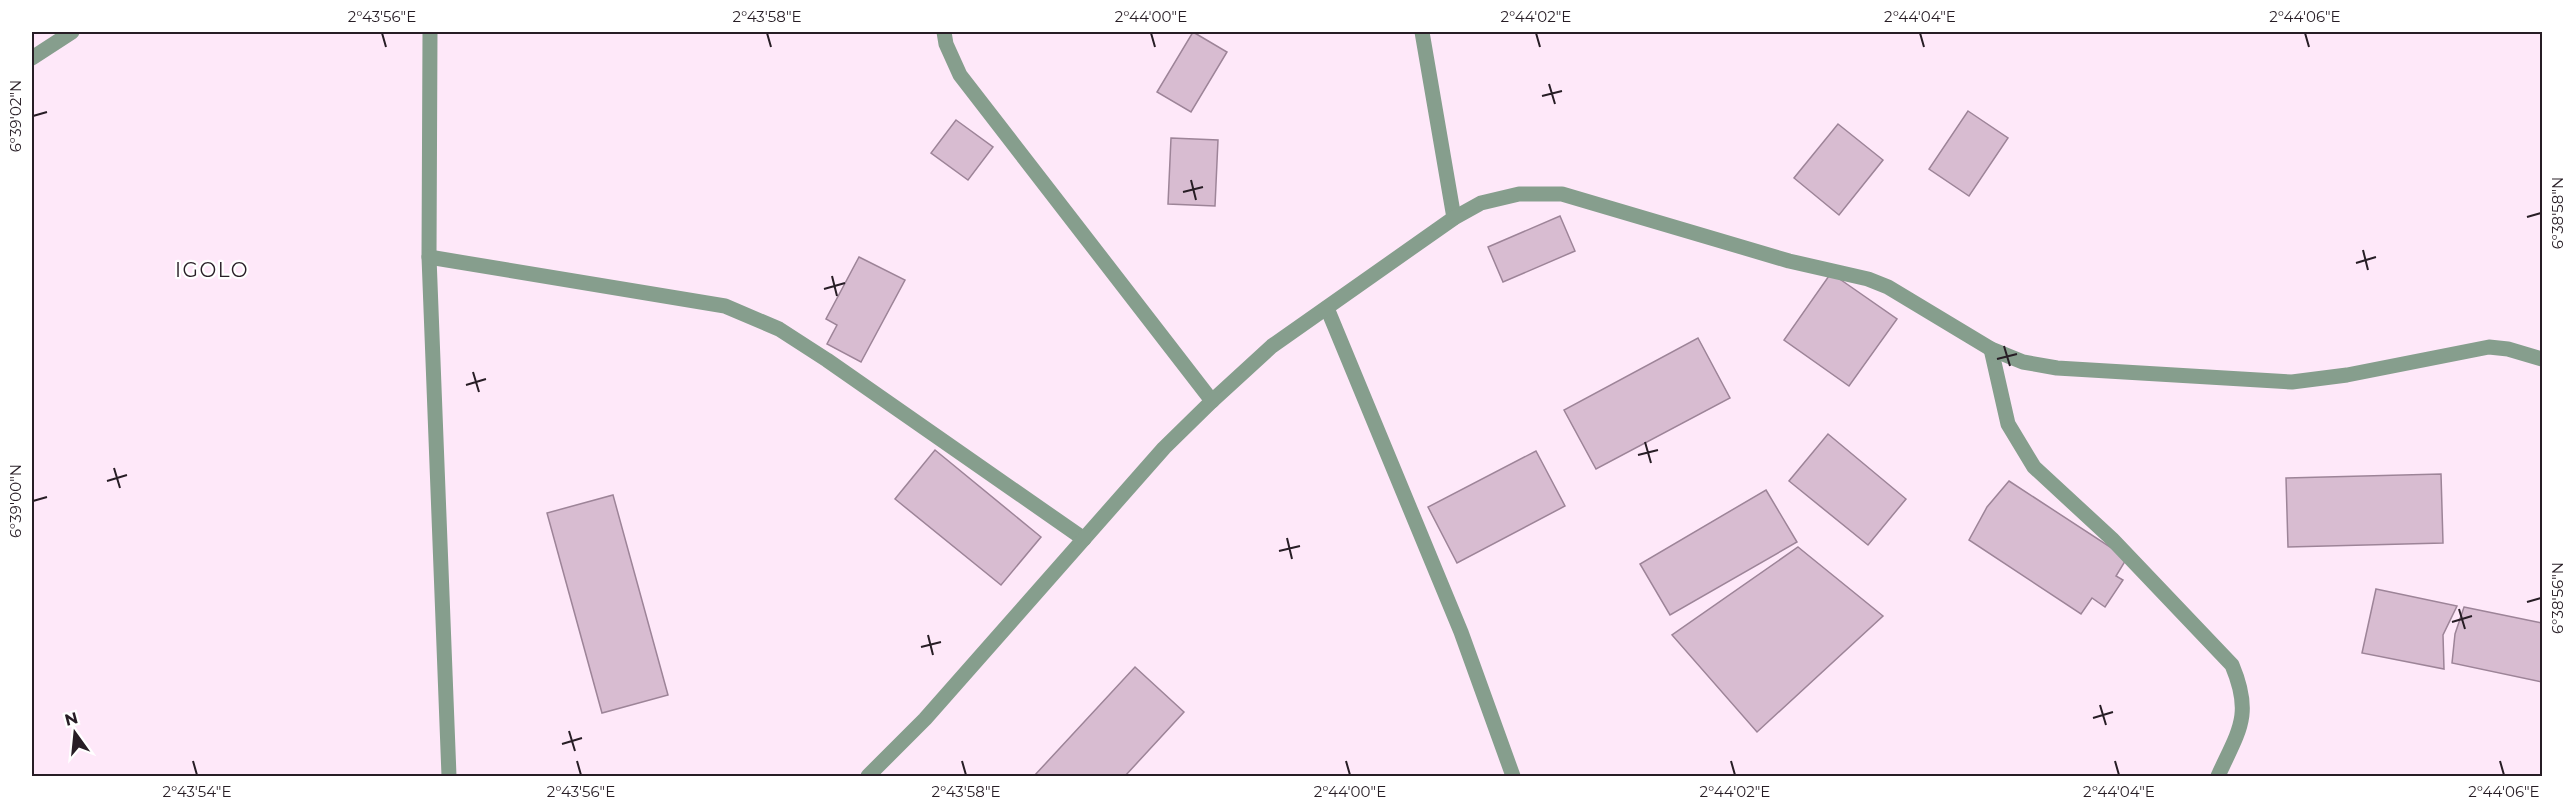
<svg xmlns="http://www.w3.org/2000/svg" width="2574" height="808" font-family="Montserrat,sans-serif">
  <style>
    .building { fill: #d8bcd1; stroke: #9d8498; stroke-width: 1.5 }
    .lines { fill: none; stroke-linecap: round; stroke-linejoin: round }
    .street { stroke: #869e8d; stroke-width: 15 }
    .ticks { fill: none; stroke: #271d25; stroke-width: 2 }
    .labels { text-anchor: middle; stroke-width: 4.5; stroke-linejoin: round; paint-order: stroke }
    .quarter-label { font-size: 20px; letter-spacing: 1.5px; fill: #271d25; stroke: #fff }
    .neatline { fill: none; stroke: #271d25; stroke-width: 2 }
    .ticks-label { font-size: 15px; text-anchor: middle; fill: #271d25 }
  </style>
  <rect width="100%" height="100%" fill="#fee8f9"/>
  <g class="building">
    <polygon points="1193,32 1227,52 1191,112 1157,92"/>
    <polygon points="1968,111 2008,138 1969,196 1929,169"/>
    <polygon points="956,120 993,147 968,180 931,153"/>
    <polygon points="1838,124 1883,160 1839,215 1794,178"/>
    <polygon points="1171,138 1218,140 1215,206 1168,204"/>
    <polygon points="1560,216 1575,251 1503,282 1488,247"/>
    <polygon points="859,257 905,280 861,362 827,344 837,325 826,319"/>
    <polygon points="1831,273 1897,319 1849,386 1784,340"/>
    <polygon points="1698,338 1730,398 1596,469 1564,410"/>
    <polygon points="1828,434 1906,499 1868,545 1789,481"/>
    <polygon points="935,450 1041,537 1001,585 895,499"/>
    <polygon points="1536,451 1565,506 1457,563 1428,507"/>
    <polygon points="2441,474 2443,543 2288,547 2286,478"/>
    <polygon points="2009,481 2127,558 2116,576 2123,580 2105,607 2092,598 2081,614 1969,540 1987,507"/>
    <polygon points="1766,490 1797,542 1670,615 1640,564"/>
    <polygon points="613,495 668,695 602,713 547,513"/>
    <polygon points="1798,547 1883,616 1757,732 1672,635"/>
    <polygon points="2376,589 2457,606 2443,635 2444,669 2362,653"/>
    <polygon points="2464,607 2542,623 2542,682 2452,663 2455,634"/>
    <polygon points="1135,667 1184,712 1125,776 1034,776"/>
  </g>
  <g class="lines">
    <g class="street">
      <polyline points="430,32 429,257 449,776"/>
      <polyline points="944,32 946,44 960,75 1212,401"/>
      <polyline points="1422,32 1454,218"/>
      <polyline points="32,58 72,32"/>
      <polyline points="429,257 725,306 779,329 827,360 1084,539"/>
      <polyline points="1327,308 1461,632 1513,776"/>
      <path d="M 1991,349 L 2008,424 L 2034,467 L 2112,539 L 2232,665 C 2253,715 2239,730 2218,776"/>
      <polyline points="868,776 925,719 1164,448 1212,401 1272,346 1454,218 1481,203 1519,194 1562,194 1789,261 1868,279 1888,287 1991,349 2023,362 2057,368 2292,382 2347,375 2489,347 2508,349 2542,359"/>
    </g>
  </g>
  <path class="ticks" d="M 382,33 L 386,47M 767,33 L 771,47M 1151,33 L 1155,47M 1536,33 L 1540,47M 1920,33 L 1924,47M 2305,33 L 2309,47M 1549,84 L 1555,104M 1542,96 L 1562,91M 33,116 L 47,112M 1191,180 L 1196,200M 1183,192 L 1203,187M 2527,217 L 2541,213M 2363,250 L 2368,270M 2356,263 L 2376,257M 832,276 L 837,296M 824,289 L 845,283M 2004,346 L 2010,366M 1997,359 L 2017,354M 473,372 L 479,392M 466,385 L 486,379M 1645,442 L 1651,463M 1638,455 L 1658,450M 114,468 L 120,488M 107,481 L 127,475M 33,501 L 47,497M 1287,538 L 1292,559M 1279,551 L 1300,546M 2527,602 L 2541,598M 2459,609 L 2465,629M 2452,622 L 2472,616M 928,635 L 933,655M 921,647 L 941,642M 2100,705 L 2106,725M 2093,718 L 2113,712M 569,731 L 575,751M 562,744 L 582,738M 193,761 L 197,775M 577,761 L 581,775M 962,761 L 966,775M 1346,761 L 1350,775M 1731,761 L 1735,775M 2115,761 L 2119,775M 2500,761 L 2504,775"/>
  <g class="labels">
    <g class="quarter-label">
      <text x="212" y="277">IGOLO</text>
    </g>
  </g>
  <rect width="2574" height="808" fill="none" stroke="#ffffff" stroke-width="66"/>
  <g transform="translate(75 733) rotate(345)" stroke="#ffffff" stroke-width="4.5" paint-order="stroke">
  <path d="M0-4.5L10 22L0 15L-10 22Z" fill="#271d25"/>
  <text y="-9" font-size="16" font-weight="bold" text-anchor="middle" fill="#271d25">N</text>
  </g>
  <rect x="33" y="33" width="2508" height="742" class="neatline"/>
  <g class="ticks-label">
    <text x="382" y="22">2°43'56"E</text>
    <text x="767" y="22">2°43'58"E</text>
    <text x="1151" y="22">2°44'00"E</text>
    <text x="1536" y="22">2°44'02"E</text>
    <text x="1920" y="22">2°44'04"E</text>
    <text x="2305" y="22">2°44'06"E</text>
    <text transform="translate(16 116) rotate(-90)" y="5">6°39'02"N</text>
    <text transform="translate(2558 213) rotate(-90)" y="5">6°38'58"N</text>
    <text transform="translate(16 501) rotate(-90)" y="5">6°39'00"N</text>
    <text transform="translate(2558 598) rotate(-90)" y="5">6°38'56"N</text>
    <text x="197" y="797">2°43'54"E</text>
    <text x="581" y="797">2°43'56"E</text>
    <text x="966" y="797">2°43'58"E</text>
    <text x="1350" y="797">2°44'00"E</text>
    <text x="1735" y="797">2°44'02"E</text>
    <text x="2119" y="797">2°44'04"E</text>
    <text x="2504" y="797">2°44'06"E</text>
  </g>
</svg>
